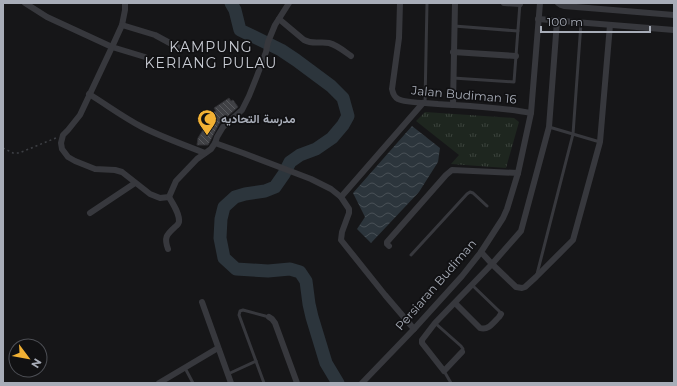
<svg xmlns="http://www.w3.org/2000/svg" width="677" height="386" font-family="Montserrat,Vazirmatn,sans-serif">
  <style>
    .park { fill: url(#park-tufts) }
    .water { fill: url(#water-waves) }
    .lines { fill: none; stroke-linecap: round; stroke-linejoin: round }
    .river { stroke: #2c353c; stroke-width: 13 }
    .building { fill: url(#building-back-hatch); stroke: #303034 }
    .path { stroke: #3d3f44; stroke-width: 1.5; stroke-dasharray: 2 3; stroke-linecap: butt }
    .service { stroke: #37383d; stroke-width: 3 }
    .minor { stroke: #37383d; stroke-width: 6 }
    .labels { text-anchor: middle; stroke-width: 3.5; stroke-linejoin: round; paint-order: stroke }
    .street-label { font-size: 12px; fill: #a8adb8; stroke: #111113 }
    .poi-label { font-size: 12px; font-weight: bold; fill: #a8adb8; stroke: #111113; text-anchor: start }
    .quarter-label { font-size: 14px; letter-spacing: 1px; fill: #c9ccd4; stroke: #111113 }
  </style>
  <defs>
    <pattern id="park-tufts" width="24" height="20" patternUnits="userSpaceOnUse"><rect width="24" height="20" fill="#1e261f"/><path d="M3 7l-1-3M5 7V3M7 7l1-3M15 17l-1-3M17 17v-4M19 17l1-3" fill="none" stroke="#3c433d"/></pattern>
    <pattern id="water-waves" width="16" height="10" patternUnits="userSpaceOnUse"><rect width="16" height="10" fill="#2c353c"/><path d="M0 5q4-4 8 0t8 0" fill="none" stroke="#485056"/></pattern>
    <pattern id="building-back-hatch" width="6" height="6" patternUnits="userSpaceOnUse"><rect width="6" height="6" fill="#404145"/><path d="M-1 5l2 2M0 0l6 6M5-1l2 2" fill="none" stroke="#595a5e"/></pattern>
  </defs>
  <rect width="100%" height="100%" fill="#161618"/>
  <polygon class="park" points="425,112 514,118 519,122 506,168 451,164 459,155 416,121"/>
  <polygon class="water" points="412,126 440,148 438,162 419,192 371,243 357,229 365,217 353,193"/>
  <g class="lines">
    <polyline class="river" points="231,3 235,10 240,30 281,50 296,60 331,86 343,98 348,116 343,125 332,138 316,149 300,155 290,162 284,174 275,187 265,191 245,194 235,197 224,207 221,219 220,238 224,258 236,269 268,271 290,269 300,272 306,281 309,304 312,317 326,363 338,383"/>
  </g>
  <polygon class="building" points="229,98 231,101 233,100 238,107 219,124 208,145 197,145 198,138 214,112 216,111 214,108"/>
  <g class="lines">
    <polyline class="path" points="3,148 13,153 19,153 56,138"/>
    <g class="service">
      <polyline points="454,26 518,31"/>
      <polyline points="453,78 514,82 520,3"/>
      <polyline points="425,103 427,3"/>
      <polyline points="549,127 600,142"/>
      <polyline points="411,255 467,194 470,192 473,193 487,206"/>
      <polyline points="537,274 573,134 581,23"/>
      <polyline points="472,285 499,311 501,314"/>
      <polyline points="435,323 461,346 463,349 462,352"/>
      <polyline points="185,368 193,383"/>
      <polyline points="444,371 451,383"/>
      <polyline points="228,374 256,361"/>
      <polyline points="264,383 239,315 240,311 243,310 269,317"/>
    </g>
    <g class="minor">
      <polyline points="25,3 47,17 112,47 145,57"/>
      <polyline points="125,3 125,10 122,25 112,47 80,115 68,130 63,135 61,143 62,149 68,157 75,161 95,169 115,170 122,172 150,194 160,198 169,197 176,181 197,159 211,149 215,143 217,137 223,127 242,110 249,96 257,76 266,52 268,42 275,25 289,3"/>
      <path d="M 400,3 L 399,38 L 392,89 C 393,94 394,97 398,99 C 405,103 429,103 438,104 C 469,106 501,107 531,113"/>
      <polyline points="504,3 520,4"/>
      <polyline points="558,3 561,5 564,6 674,15"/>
      <path d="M 279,19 L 304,40 C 314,45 319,41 329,43 C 337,45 344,51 351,56"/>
      <polyline points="538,19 674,30"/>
      <polyline points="122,25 155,35 179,48"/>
      <polyline points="453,52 516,56"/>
      <path d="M 89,94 C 107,105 123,117 142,127 C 162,137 184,145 205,153"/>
      <polyline points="453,105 455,3"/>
      <polyline points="215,143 243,153 311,179 331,189 341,197 349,209 349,213 342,232 341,240 385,295 414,329"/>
      <polyline points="341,197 423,103"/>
      <polyline points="90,213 135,183"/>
      <polyline points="389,246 387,244 387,242 446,175 452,170 518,173"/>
      <path d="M 168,249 C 164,238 166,235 175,227 C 177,225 178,225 179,222 C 180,214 173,204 169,197"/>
      <polyline points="481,252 492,264 516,287 522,288 525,287 536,277 573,240 600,142 610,25"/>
      <polyline points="202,302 231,383"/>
      <path d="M 455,303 L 480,328 C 488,331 494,322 499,317 L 501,314"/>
      <polyline points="269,317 272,319 275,323 297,383"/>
      <polyline points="462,352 444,371 422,343 422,340 435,323 492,264 521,231 549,127 557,21"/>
      <polyline points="159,383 218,348"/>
      <polyline points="362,383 414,329 462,276 481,252 503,218 507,209 518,173 531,113 540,3"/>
    </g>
  </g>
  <defs>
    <g id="mosque-pin" transform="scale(1)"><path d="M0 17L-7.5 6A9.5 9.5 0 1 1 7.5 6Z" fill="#f2b134" stroke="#111113"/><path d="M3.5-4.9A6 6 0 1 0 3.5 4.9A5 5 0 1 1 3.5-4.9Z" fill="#111"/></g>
  </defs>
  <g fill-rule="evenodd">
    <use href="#mosque-pin" x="207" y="119"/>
  </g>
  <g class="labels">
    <g class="street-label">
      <text transform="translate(464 95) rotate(5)" y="4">Jalan Budiman 16</text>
      <text transform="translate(436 285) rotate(-49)" y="4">Persiaran Budiman</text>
    </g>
    <g class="poi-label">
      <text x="221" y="123">مدرسة التحاديه</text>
    </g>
    <g class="quarter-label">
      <text x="211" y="52">KAMPUNG<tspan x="211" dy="16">KERIANG PULAU</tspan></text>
    </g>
  </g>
  <rect width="677" height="386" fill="none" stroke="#a8adb8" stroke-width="8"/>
  <g transform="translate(28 358) rotate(122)"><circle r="19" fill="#111113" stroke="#4d4f55"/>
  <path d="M0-3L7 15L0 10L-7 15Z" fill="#f2b134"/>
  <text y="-6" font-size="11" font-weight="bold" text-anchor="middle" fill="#a8adb8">N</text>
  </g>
  <path d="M541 26v6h109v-6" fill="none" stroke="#a8adb8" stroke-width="2"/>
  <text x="547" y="26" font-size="12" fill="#a8adb8" stroke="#111113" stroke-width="3" paint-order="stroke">100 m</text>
</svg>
